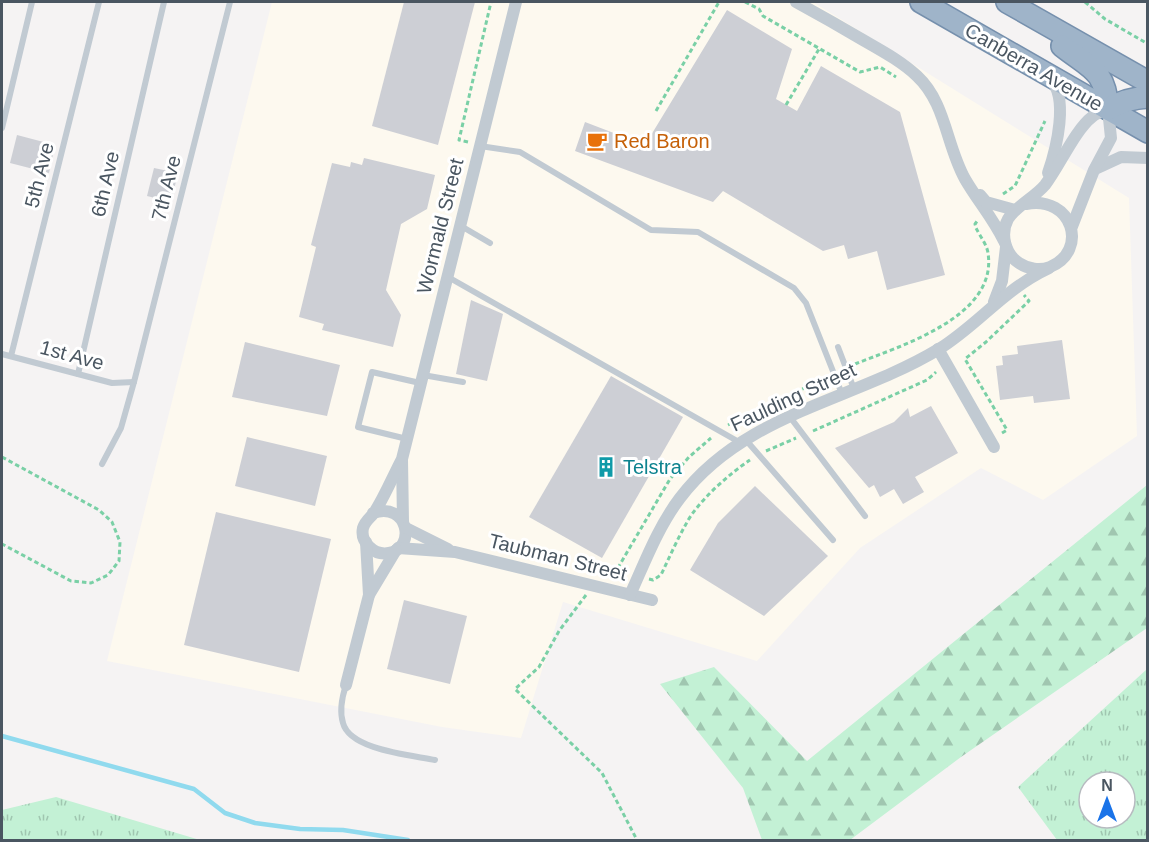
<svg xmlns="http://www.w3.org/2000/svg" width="1149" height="842" font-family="Arial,sans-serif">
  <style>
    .commercial { fill: #fdf9ef }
    .grass { fill: url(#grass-tufts); fill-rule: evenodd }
    .forest { fill: url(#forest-firs) }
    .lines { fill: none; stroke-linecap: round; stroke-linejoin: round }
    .stream { stroke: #90daee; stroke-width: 4.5 }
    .building { fill: #cdcfd5 }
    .trunk-casing { stroke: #7690ad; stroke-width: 24 }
    .path { stroke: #7ad0a6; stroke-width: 3; stroke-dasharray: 4.5 3; stroke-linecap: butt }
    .service { stroke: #c1cad2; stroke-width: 6 }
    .minor { stroke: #c1cad2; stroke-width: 12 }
    .trunk { stroke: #9fb4c9; stroke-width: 21 }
    .labels { text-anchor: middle; stroke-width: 6; stroke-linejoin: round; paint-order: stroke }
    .street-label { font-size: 20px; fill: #4a5661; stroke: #fff }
    .food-label { font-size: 20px; fill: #c56008; stroke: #fff; text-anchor: start }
    .culture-label { font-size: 20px; fill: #0d838f; stroke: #fff; text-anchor: start }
  </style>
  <defs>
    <pattern id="grass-tufts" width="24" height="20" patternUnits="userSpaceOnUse" patternTransform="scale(1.5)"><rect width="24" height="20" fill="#c3f1d5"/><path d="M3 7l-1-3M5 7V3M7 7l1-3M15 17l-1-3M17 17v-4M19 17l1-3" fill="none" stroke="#a0c6b0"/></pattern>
    <pattern id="forest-firs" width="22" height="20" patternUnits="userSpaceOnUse" patternTransform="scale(1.5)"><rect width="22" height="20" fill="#c3f1d5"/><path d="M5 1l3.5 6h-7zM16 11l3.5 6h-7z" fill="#a0c6b0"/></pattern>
  </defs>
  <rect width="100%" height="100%" fill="#f5f3f3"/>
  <polygon class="commercial" points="272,2 813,2 1129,198 1137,436 1043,500 981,468 860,548 757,661 563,602 521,738 442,727 107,661"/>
  <g class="grass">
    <path d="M 1147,669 L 1147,840 L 1057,840 L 1018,787 ZM 1089,782 L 1125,782 L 1125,818 L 1089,818 Z"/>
    <polygon points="56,797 200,840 2,840 2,810"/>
  </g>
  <polygon class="forest" points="1147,485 1147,628 961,757 850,840 762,840 743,788 660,684 714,667 807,761"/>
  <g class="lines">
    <polyline class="stream" points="2,736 194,789 225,813 255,823 300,829 343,830 408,840"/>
  </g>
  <g class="building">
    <polygon points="404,2 475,2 438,145 372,126"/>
    <polygon points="727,10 792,49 776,99 797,111 821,66 900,112 945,275 887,290 877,251 848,259 844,245 823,251 723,191 713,202 575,151 585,122 645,145"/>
    <polygon points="17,135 55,145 49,173 10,163"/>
    <polygon points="364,158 435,175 427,209 401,224 386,290 401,315 393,347 322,330 324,324 299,317 316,247 311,245 332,163 350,167 351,162 362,165"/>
    <polygon points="154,168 178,173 171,202 147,196"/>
    <polygon points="471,300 503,314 487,381 456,374"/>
    <polygon points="1062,340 1070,399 1034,403 1033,396 1000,400 996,366 1003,365 1002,356 1018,354 1017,346"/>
    <polygon points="245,342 340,365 327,416 232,397"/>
    <polygon points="611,376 683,417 602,558 529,517"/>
    <polygon points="931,406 958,453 915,477 924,492 903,504 894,489 880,497 874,485 869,488 835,448 894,422 908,408 910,417"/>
    <polygon points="247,437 327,456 315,506 235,486"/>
    <polygon points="755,486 828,556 764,616 690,570 718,523"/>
    <polygon points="216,512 331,539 299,672 184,645"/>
    <polygon points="404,600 467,616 450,684 387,669"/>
  </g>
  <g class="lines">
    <g class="trunk-casing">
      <g id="trunk">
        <polyline points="921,2 1148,132"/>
        <polyline points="1007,2 1148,82"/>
        <path d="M 1062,46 C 1091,69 1105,69 1108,109"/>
        <path d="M 1108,109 C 1121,101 1132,98 1148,97"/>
      </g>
    </g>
    <g class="path">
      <polyline points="745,2 759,9 763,16 860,72 880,67 896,77"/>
      <polyline points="1085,2 1105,19 1148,44"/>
      <polyline points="786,105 819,49"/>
      <polyline points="656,111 719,2"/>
      <polyline points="468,142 459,140 491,2"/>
      <polyline points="1003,194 1015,186 1045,121"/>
      <path d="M 855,364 C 900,346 998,317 988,253 C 987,245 980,236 976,228 L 975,224 L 978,220"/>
      <polyline points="728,425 825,378"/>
      <polyline points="813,431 927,380 936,372"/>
      <polyline points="1002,433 1007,430 965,359 986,342 1029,301 1024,295"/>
      <polyline points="766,451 796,438"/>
      <polyline points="2,457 99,510 112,522 120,542 119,561 108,575 91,583 71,581 2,544"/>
      <polyline points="604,575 619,566 670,479 689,457 711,438"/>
      <path d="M 649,579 L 653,580 L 661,575 C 669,558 677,540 686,524 C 698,501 729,474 750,460"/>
      <polyline points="586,595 559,631 539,667 515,689 602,773 637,840"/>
    </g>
    <g class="service">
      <polyline points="2,128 32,2"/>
      <polyline points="480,146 520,152 651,230 698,232 794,288 806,303 842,394"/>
      <polyline points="461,226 490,243"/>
      <polyline points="448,277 739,442"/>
      <polyline points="838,347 854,389"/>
      <polyline points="2,354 112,383 134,382"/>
      <polyline points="11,356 99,2"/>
      <polyline points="78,374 164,2"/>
      <polyline points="423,375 463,382"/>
      <polyline points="790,417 865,516"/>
      <polyline points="407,439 358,427 372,372 420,383"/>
      <polyline points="745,439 833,540"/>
      <polyline points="102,464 121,428 134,382 230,2"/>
      <path d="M 346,685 C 342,697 339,710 343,723 C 350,750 411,755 435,760"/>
    </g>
    <g class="minor">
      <path d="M 796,2 C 818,14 841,27 863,40 C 882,51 901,61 917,76 C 946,103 946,145 965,179 C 977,200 993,218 1004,241"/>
      <polyline points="1095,169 1121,157 1148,158"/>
      <path d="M 1048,173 C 1056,150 1070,96 1049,78"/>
      <polyline points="980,195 986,202 1015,210"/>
      <path d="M 1026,204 C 1073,195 1089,251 1050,267 C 1040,271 1028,269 1019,263 C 1005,254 1000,234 1008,219 C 1015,207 1035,197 1045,185 C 1059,167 1075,130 1092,117 C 1096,113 1103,111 1108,109 L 1111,138 L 1094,170 L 1071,229"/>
      <polyline points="994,302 1002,281 1006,247"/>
      <polyline points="938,349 994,447"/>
      <polyline points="402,460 403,521"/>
      <path d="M 373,513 C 408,501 417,548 389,553 C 374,556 360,542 363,528 C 365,521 370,518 374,513 C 385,496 393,476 402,459 L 516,2"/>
      <polyline points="406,528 448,549"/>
      <polyline points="366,542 369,595"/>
      <polyline points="398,548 455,552 652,600"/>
      <path d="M 630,595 C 645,562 658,527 680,498 C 744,413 853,401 939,349 C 979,324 1004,289 1049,268"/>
      <polyline points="346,685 369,595 396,550"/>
    </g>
    <use href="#trunk" class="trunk"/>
  </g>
  <defs>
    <g id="cafe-bare" transform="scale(1.62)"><path d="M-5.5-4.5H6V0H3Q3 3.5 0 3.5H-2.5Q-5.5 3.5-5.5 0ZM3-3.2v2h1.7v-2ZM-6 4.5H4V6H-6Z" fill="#e8710a" stroke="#fff" stroke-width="2.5" paint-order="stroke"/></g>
    <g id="building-bare" transform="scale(1.62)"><path d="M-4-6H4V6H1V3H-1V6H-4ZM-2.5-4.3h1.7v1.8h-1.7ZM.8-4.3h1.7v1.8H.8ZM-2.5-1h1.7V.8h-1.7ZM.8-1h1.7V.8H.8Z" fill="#0f9aa8" stroke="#fff" stroke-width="2.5" paint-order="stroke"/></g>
  </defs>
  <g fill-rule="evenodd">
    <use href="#cafe-bare" x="597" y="141"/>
    <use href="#building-bare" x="606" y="467"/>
  </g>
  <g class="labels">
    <g class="street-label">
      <text transform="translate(1034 67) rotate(30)" y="7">Canberra Avenue</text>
      <text transform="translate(39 175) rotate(-76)" y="7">5th Ave</text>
      <text transform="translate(105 184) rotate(-77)" y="7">6th Ave</text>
      <text transform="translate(166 188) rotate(-76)" y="7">7th Ave</text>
      <text transform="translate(440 226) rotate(-76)" y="7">Wormald Street</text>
      <text transform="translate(72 355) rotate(15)" y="7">1st Ave</text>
      <text transform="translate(793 397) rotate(-25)" y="7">Faulding Street</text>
      <text transform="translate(558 557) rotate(14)" y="7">Taubman Street</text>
    </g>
    <g class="food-label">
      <text x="614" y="148">Red Baron</text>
    </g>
    <g class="culture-label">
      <text x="623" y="474">Telstra</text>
    </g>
  </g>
  <rect width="1149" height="842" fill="none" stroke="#4a5661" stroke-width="6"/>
  <g transform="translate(1107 800)"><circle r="28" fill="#ffffff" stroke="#b7bbc0" stroke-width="1.5"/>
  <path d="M0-4.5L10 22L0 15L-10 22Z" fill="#1a73e8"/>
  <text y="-9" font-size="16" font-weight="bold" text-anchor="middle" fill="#4a5661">N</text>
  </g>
</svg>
